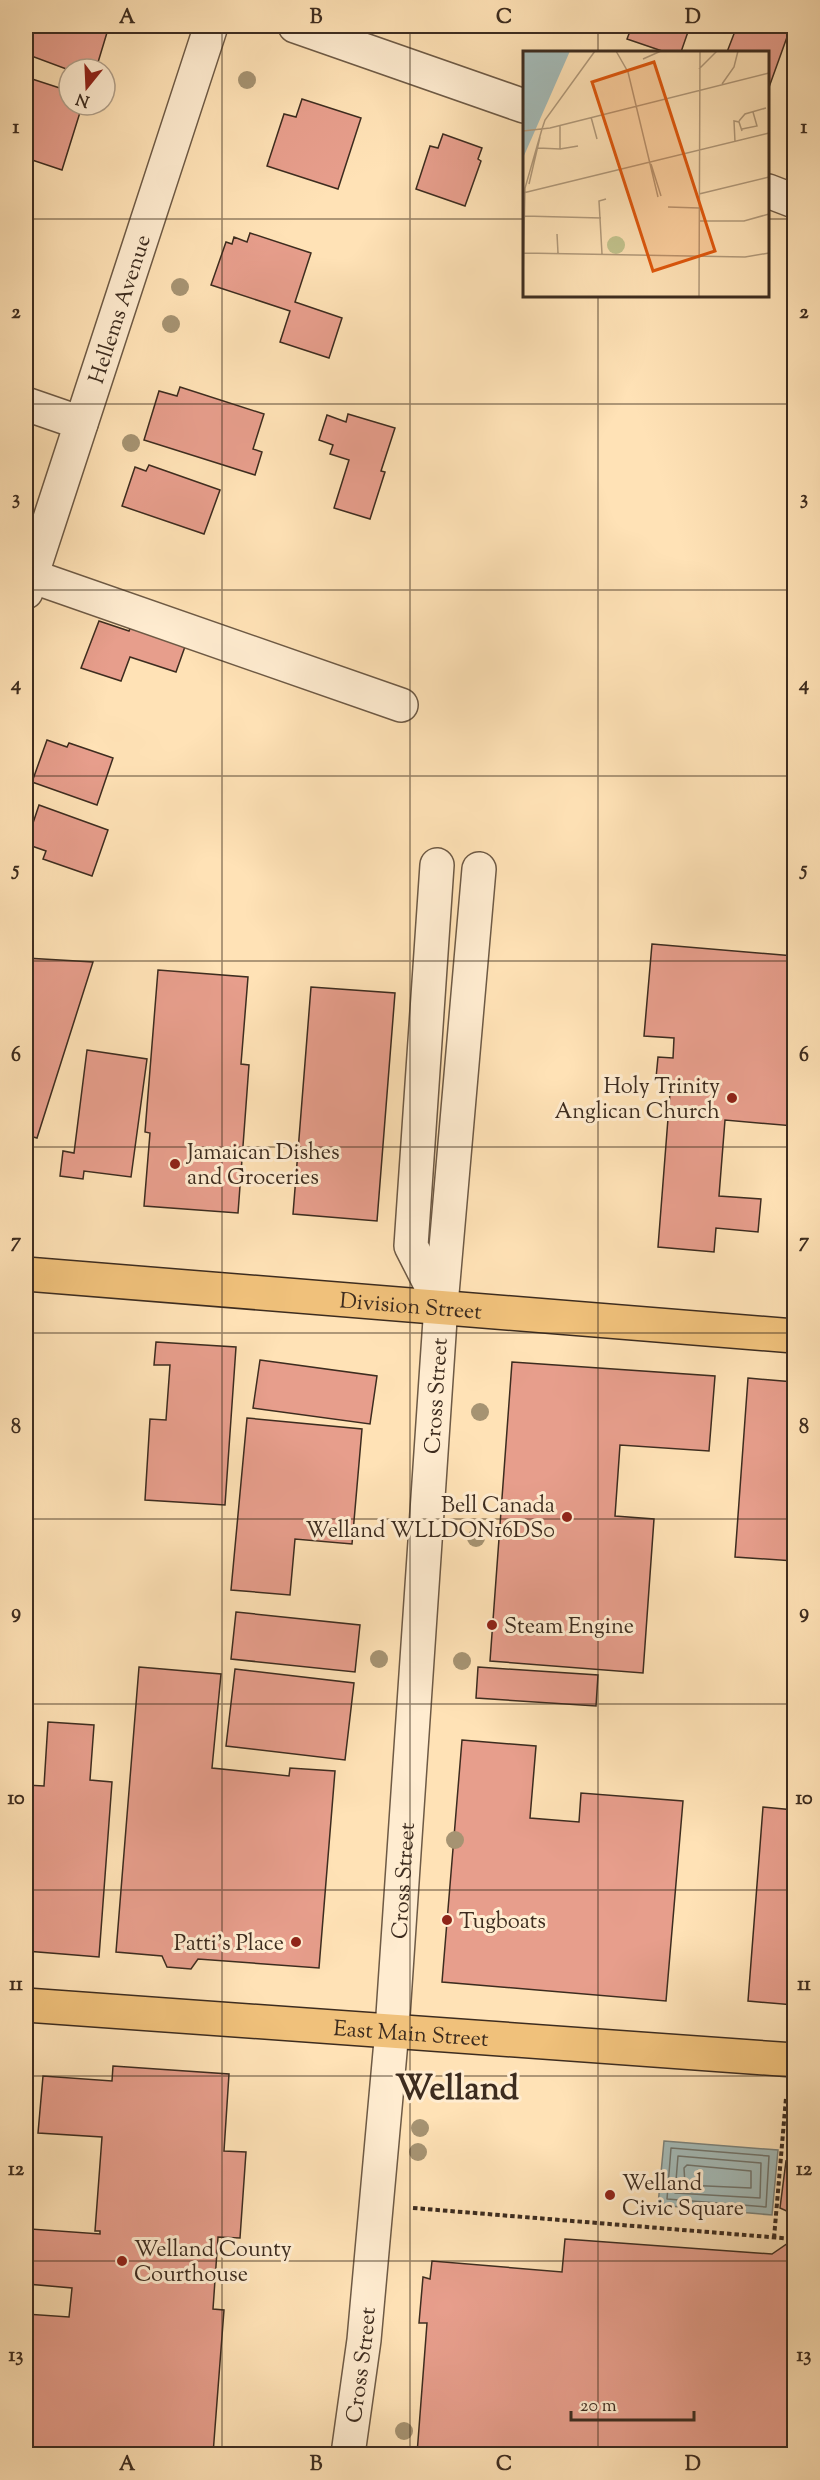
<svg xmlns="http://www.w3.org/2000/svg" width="820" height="2480" font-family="'Sorts Mill Goudy',serif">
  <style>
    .water { fill: #a4bbb8; stroke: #7b827b; stroke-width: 1.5 }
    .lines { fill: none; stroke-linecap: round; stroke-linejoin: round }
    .shore { stroke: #70746c; stroke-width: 1.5 }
    .building { fill: #e79e8c; stroke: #3d2c1f; stroke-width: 1.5 }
    .minor-casing { stroke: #6e5a45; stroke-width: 36 }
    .major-casing { stroke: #3d2c1f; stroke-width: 36 }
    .path { stroke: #3d2c1f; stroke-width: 4; stroke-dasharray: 4.5 3; stroke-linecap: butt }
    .minor { stroke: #ffecd0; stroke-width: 33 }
    .major { stroke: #f0c17b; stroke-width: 33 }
    .tree { fill: #a69372 }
    .grid { fill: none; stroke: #3d2c1f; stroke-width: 1.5; stroke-opacity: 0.55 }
    .poi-dot { fill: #8f2418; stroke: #ffecd0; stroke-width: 2 }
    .labels { text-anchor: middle; stroke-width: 6; stroke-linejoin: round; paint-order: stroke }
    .street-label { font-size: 22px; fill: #3d2c1f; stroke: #ffecd0 }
    .poi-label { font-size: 22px; fill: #3d2c1f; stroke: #ffecd0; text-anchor: start }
    .town-label { font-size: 34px; font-weight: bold; fill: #3d2c1f; stroke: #ffecd0 }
    .inset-road { fill: none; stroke: #b1997a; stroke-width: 1.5 }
    .view { fill: #df570d; fill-opacity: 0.15; stroke: #df570d; stroke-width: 3 }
    .inset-edge { fill: none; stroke: #3d2c1f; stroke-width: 3 }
    .neatline { fill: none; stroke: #3d2c1f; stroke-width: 2 }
    .grid-label { font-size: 20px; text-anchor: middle; font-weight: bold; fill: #3d2c1f }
  </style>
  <rect width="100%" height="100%" fill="#ffe2b6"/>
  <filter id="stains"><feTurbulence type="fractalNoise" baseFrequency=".00333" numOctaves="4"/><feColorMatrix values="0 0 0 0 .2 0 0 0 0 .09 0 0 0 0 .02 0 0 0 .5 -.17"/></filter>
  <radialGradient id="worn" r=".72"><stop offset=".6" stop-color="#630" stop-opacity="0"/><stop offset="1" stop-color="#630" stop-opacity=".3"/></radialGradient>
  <polygon class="water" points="664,2141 778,2150 772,2215 658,2205"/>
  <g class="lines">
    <g class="shore">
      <polygon points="671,2148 769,2156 766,2207 667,2199"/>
      <polygon points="678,2156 761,2163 760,2198 675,2193"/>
      <polygon points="687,2165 751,2171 751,2188 685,2185 684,2168"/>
    </g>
  </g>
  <g class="building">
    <polygon points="26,26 109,26 96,69 69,70 26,54"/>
    <polygon points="632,26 690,26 681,52 665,52 627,39"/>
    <polygon points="737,26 791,26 768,90 768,52 727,52"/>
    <polygon points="26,77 69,91 67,101 69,105 82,106 62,170 26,158"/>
    <polygon points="302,99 361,118 338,189 267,166 284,114 296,117"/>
    <polygon points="443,134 482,148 478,159 481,161 465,206 416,189 430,146 438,148"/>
    <polygon points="250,233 311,253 295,302 342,318 329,358 280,342 290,311 211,285 226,242 232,244 234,237 247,242"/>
    <polygon points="180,387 264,414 253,449 262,452 255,475 144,440 159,391 177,396"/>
    <polygon points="348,414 395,428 381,471 385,472 370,519 334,508 349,460 330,454 333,445 319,440 327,415 346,422"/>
    <polygon points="149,465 220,490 204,534 122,506 135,467 146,471"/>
    <polygon points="99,621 129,631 132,623 187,641 176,672 130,657 121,681 81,668"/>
    <polygon points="47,740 67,747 69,743 113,758 97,805 32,782"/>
    <polygon points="39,805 108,830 92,876 43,859 46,851 26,844"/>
    <polygon points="652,944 794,956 794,1126 725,1120 719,1196 761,1199 758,1232 716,1228 714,1252 658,1247 671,1080 656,1078 658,1057 673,1058 674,1038 644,1036"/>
    <polygon points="26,958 93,962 37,1138 26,1135"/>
    <polygon points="158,970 248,977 241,1064 249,1065 238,1213 144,1206 150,1133 145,1132"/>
    <polygon points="311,987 395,993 377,1221 293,1214"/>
    <polygon points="87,1050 147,1059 131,1177 84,1171 83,1179 60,1176 63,1151 74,1153"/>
    <polygon points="794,1139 794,1234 787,1234"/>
    <polygon points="156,1342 236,1347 225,1505 145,1500 150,1419 166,1420 170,1365 154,1365"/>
    <polygon points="260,1360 377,1376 370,1424 253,1408"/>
    <polygon points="512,1362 715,1376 709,1451 620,1445 615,1516 654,1519 643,1673 490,1661"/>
    <polygon points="748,1378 794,1382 794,1561 735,1557"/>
    <polygon points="247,1418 362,1429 352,1544 295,1539 290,1595 231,1590"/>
    <polygon points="236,1612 360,1625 355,1672 231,1659"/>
    <polygon points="139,1667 221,1674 212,1768 289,1776 290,1768 335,1771 319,1968 198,1959 191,1969 167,1967 162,1956 116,1952"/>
    <polygon points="478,1667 598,1675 596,1706 476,1698"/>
    <polygon points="235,1669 354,1683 345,1760 226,1746"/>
    <polygon points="48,1722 94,1725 90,1780 112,1782 99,1957 26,1951 26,1785 44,1786"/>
    <polygon points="462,1740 536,1746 530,1818 579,1822 581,1793 683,1801 666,2001 442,1982"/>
    <polygon points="763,1807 794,1810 794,2005 748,2001"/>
    <polygon points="113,2066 229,2074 224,2151 246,2152 240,2238 218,2237 213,2309 224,2310 213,2454 26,2454 26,2314 69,2317 72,2288 27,2284 31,2229 100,2234 100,2231 95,2231 102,2137 38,2133 43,2076 112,2081"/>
    <polygon points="786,2161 794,2163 794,2238 789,2212 780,2208"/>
    <polygon points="565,2239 772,2254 794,2239 794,2454 417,2454 427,2323 419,2323 423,2277 430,2279 432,2261 562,2272"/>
  </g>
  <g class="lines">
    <g class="minor-casing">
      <g id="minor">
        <polyline points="295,26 524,106"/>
        <polyline points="768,191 794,201"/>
        <polyline points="26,404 81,423"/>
        <polyline points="31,576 401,705"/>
        <path id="s1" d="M 26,592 L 211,26"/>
        <polyline points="437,865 411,1246 441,1305"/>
        <path id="s2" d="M 348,2454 L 364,2340 L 392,2030 L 441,1305 L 479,869"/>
      </g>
    </g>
    <g class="major-casing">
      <g id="major">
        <path id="s3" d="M 26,1274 L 794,1336"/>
        <path id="s4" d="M 26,2005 L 794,2060"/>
      </g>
    </g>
    <g class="path">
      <polyline points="413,2208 794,2239"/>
      <polyline points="774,2238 786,2098"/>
    </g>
    <use href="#minor" class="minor"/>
    <use href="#major" class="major"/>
  </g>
  <g class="tree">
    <circle cx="247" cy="80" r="9"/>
    <circle cx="180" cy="287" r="9"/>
    <circle cx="171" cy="324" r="9"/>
    <circle cx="131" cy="443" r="9"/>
    <circle cx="480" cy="1412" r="9"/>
    <circle cx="476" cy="1538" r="9"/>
    <circle cx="379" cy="1659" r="9"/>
    <circle cx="462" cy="1661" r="9"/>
    <circle cx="455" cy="1840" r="9"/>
    <circle cx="420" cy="2128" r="9"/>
    <circle cx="418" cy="2152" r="9"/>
    <circle cx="404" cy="2431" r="9"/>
  </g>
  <path class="grid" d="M 222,26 L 222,2454M 410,26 L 410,2454M 598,26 L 598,52M 26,219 L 524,219M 768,219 L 794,219M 598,296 L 598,2454M 26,404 L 794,404M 26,590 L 794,590M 26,776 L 794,776M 26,961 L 794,961M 26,1147 L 794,1147M 26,1333 L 794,1333M 26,1519 L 794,1519M 26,1704 L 794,1704M 26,1890 L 794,1890M 26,2076 L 794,2076M 26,2261 L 794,2261"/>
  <g class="poi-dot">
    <circle cx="732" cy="1098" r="6"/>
    <circle cx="175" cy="1164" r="6"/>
    <circle cx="567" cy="1517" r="6"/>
    <circle cx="492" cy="1625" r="6"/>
    <circle cx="447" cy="1920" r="6"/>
    <circle cx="296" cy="1942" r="6"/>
    <circle cx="610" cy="2195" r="6"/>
    <circle cx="122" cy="2261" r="6"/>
  </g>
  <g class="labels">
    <g class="street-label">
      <text dy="8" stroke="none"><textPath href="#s1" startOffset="298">Hellems Avenue</textPath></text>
      <text dy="8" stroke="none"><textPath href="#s3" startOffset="386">Division Street</textPath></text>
      <text dy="8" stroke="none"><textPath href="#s2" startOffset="1062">Cross Street</textPath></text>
      <text dy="8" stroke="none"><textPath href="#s2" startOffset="576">Cross Street</textPath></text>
      <text dy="8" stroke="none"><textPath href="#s4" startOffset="386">East Main Street</textPath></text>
      <text dy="8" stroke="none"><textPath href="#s2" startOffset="90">Cross Street</textPath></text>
    </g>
    <g class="poi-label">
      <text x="720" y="1093" text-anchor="end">Holy Trinity<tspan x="720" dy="25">Anglican Church</tspan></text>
      <text x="187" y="1159">Jamaican Dishes<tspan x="187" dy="25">and Groceries</tspan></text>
      <text x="555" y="1512" text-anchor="end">Bell Canada<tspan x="555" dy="25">Welland WLLDON16DS0</tspan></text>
      <text x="504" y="1633">Steam Engine</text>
      <text x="459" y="1928">Tugboats</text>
      <text x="284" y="1950" text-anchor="end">Patti's Place</text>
      <text x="622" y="2190">Welland<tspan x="622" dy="25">Civic Square</tspan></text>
      <text x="134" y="2256">Welland County<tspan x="134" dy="25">Courthouse</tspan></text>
    </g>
    <g class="town-label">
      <text x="457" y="2099">Welland</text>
    </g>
  </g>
  <g transform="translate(523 51)">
    <rect width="246" height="246" fill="#ffe2b6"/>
    <path d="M84 194a9 9 0 1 1 18 0a9 9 0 1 1-18 0Z" fill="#c2c38d"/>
    <path d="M 0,0 L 47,0 L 0,107 Z" fill="#a4bbb8"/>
    <path class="inset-road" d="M 93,0 L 105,21 L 135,146M 120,8 L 138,0M 176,18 L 194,0M 199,33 L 211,16 L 215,0M 68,66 L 74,88M 216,70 L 222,63 L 243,57M 19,78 L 22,69 L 72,0M 219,78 L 234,75 L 230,61M 0,80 L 27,77 L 246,22M 212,91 L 211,70 L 216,71 L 219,80M 15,97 L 37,98 L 37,74M 37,98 L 55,95M 128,113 L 138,145M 6,133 L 17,86M 0,142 L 246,82M 176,143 L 246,126M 145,156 L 176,157M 1,165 L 78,167M 176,170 L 221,170 L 246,163M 34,183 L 35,202M 1,202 L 222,206 L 246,202M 79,203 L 76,150 L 83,148M 0,229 L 2,137 L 19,78M 176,246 L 177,0"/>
    <path class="view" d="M 131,11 L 192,200 L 130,220 L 69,31 Z"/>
    <rect width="246" height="246" class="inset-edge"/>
  </g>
  <rect width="820" height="2480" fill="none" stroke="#ffe2b6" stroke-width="66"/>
  <g transform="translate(87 87) rotate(198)"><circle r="28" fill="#ffecd0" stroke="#b19f89" stroke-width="1.5"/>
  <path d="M0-4.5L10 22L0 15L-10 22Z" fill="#8f2418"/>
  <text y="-9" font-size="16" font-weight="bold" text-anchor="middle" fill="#3d2c1f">N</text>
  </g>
  <path d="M571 2411v9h123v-9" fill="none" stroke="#3d2c1f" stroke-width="3"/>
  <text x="580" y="2411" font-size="18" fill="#3d2c1f" stroke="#ffecd0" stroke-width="4.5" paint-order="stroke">20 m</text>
  <rect x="33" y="33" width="754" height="2414" class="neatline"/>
  <g class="grid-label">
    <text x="127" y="23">A</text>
    <text x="316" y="23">B</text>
    <text x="504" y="23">C</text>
    <text x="693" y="23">D</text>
    <text x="16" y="133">1</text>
    <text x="804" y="133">1</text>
    <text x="16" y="318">2</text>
    <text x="804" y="318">2</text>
    <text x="16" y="504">3</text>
    <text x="804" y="504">3</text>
    <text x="16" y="690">4</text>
    <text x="804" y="690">4</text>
    <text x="16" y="875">5</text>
    <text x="804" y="875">5</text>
    <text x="16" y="1061">6</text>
    <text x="804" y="1061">6</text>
    <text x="16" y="1247">7</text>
    <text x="804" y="1247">7</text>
    <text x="16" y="1433">8</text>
    <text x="804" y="1433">8</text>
    <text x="16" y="1618">9</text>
    <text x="804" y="1618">9</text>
    <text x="16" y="1804">10</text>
    <text x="804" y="1804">10</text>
    <text x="16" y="1990">11</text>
    <text x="804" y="1990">11</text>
    <text x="16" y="2175">12</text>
    <text x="804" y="2175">12</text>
    <text x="16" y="2361">13</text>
    <text x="804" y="2361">13</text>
    <text x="127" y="2470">A</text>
    <text x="316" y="2470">B</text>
    <text x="504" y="2470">C</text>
    <text x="693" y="2470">D</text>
  </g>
  <rect width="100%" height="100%" filter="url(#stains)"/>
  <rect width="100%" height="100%" fill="url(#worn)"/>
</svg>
